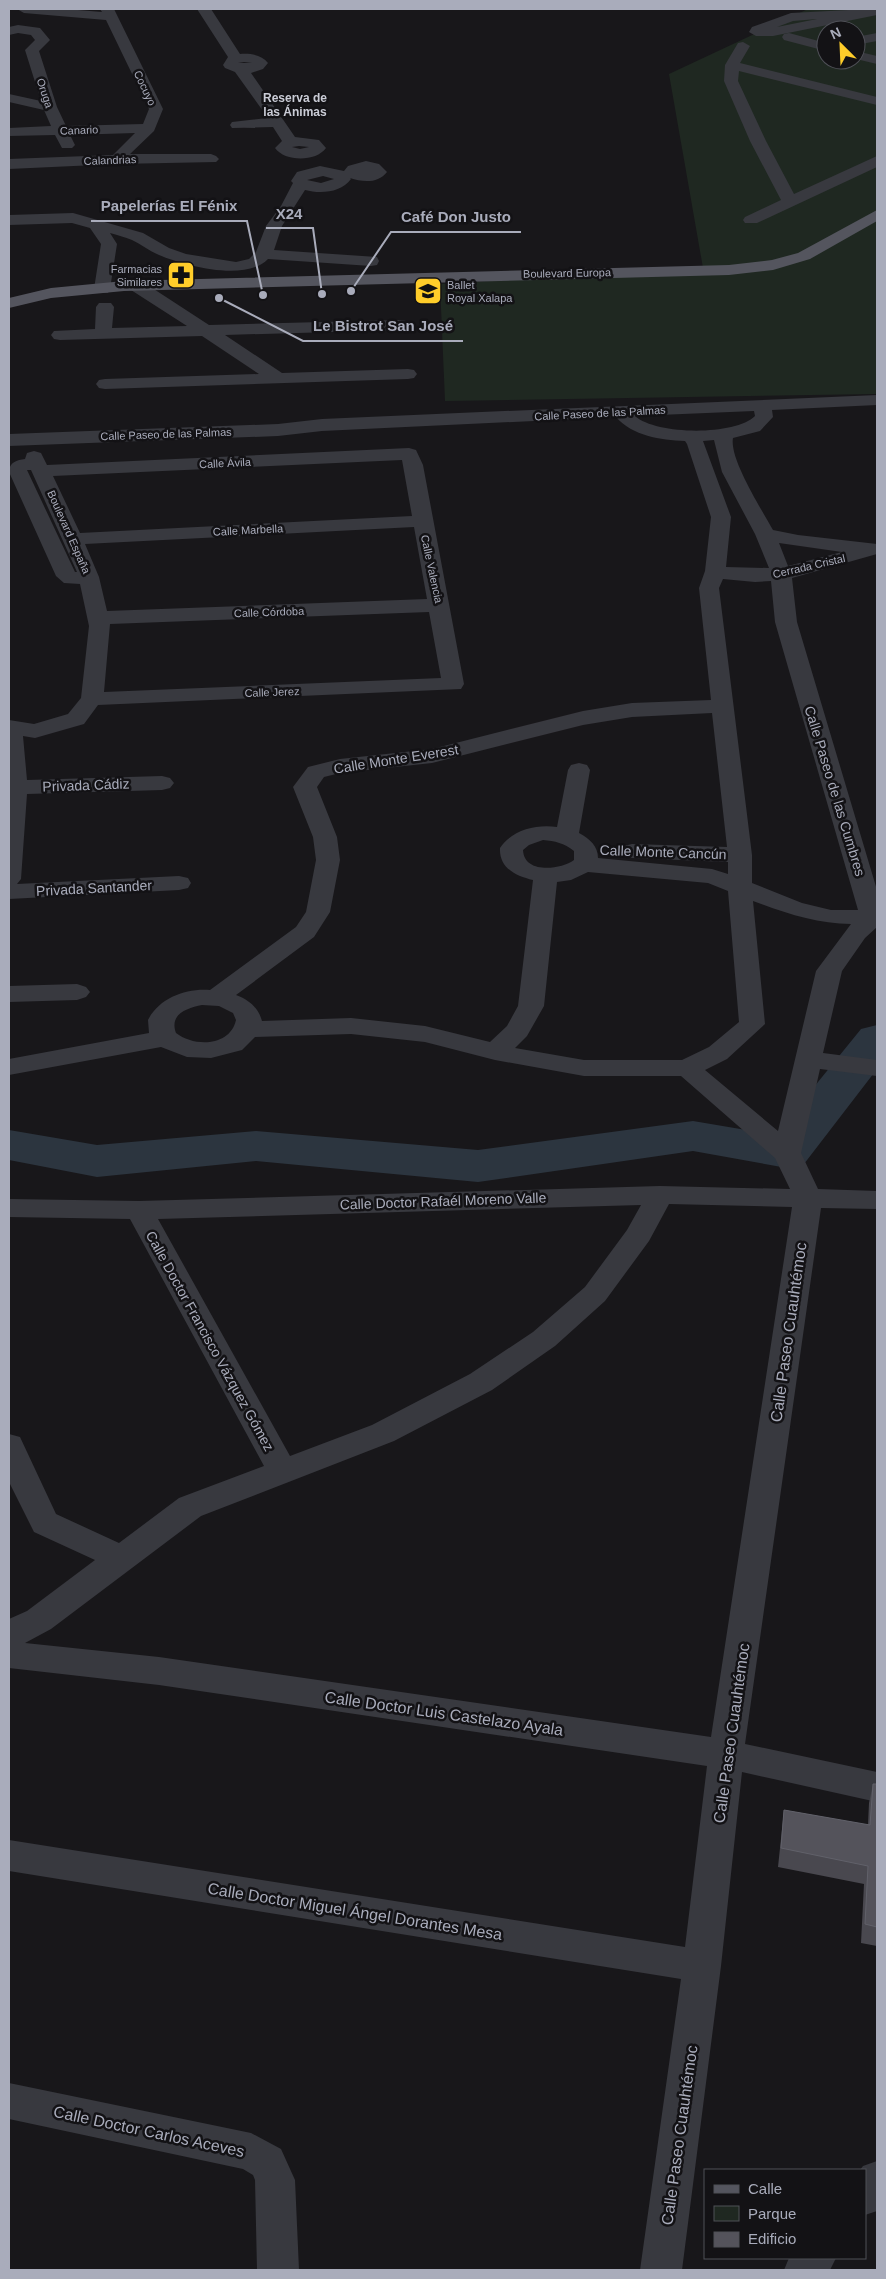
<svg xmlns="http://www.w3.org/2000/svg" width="886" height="2279" font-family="Helvetica,sans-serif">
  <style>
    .green { fill: #1f2821; fill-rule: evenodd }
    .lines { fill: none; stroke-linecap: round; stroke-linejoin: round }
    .river { fill: #2c353f; fill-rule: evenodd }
    .minor { fill: #38393f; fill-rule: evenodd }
    .major { fill: #54555e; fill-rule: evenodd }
    .wall { fill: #49484f }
    .building { fill: #54535b; stroke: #61616a }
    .labels { text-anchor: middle; stroke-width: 5; stroke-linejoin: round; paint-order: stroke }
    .far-street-label { font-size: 11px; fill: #a9acbb; stroke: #131215 }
    .far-poi-label { font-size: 11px; fill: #a9acbb; stroke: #131215; text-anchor: end }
    .far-neighbourhood-label { font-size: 12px; font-weight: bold; fill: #caccd6; stroke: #131215 }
    .street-label { font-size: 14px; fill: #a9acbb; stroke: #131215 }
    .near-street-label { font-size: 16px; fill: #a9acbb; stroke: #131215 }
    .leader { fill: none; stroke: #a9acbb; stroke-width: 2 }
    .callout-dot { fill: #a9acbb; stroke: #131215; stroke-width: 2 }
    .callout-label { font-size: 15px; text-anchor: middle; font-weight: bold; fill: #a9acbb; stroke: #131215; stroke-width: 5; stroke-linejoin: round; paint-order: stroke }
  </style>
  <rect width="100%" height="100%" fill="#18171a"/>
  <path class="green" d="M 808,9 L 877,9 L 877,394 L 445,401 L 440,284 L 703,268 L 669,74 ZM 826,30 L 856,30 L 856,60 L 826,60 Z"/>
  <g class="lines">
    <polygon class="river" points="877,1025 877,1069 804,1164 787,1168 693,1151 478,1182 256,1161 97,1177 9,1160 9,1130 97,1145 256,1131 478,1150 693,1121 775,1135 861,1029"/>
    <g class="minor">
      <polygon points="17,9 66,9 102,12 100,9 114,9 163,109 154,131 130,154 211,154 216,156 219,159 216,162 117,164 9,169 9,159 113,155 135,133 70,135 75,145 72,148 62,148 55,135 9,136 9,128 51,126 44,110 9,102 9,94 41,101 25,50 35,40 31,35 18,33 9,35 9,27 18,25 40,28 50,40 39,51 57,107 66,126 143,124 149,109 106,20 24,13"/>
      <path d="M 197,9 L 211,9 L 240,54 C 250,53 262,55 268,63 L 263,69 L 251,73 L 295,137 L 319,140 L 326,148 C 316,162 285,162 275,148 L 282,141 L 273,127 L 232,128 L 230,125 L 232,122 L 268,118 L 235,72 L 225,68 L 223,65 L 228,57 ZM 244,62 L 252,63 L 238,63 ZM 299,146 L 309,147 L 300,149 L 292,147 Z"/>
      <path d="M 868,9 L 877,9 L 877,15 L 773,36 L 756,36 L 749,32 L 752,27 L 791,13 ZM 817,19 L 777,27 L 793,21 Z"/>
      <polygon points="789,33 826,43 826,51 784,40 782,37 784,34"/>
      <polygon points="877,33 877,41 856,45 856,37"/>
      <polygon points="743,42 750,46 740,63 877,97 877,105 739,71 738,81 766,141 794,194 877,156 877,167 757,223 745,223 743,220 745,217 781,200 750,141 724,81 725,65 738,43"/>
      <polygon points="856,51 877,56 877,64 856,59"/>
      <path d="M 366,161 L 379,164 L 387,172 C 378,184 362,182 350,178 L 351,179 C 341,193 320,194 305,190 L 282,226 L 274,250 L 377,257 L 379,261 L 377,265 L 371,266 L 268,259 C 246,282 185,266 159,255 C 149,251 141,244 132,240 C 125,237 117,235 110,233 L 117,244 L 110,289 L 108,293 L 96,293 L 94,289 L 101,244 L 90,228 L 72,223 L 9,225 L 9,215 L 73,213 L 143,233 L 169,248 L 186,254 L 236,262 L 249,259 L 256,252 L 266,226 L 281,206 L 293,183 L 291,181 L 297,172 L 320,166 L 344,171 L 348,166 ZM 323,176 L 334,179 L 321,183 L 307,180 Z"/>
      <polygon points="137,281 143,282 209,325 400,320 406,321 409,325 406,329 400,330 225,335 282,373 408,369 414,370 417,374 414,378 408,379 105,389 99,388 96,384 99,380 105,379 259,374 202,336 60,340 54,339 51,335 54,331 95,329 96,307 99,303 111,303 114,307 112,328 187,326 131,290 129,286 131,282"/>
      <path d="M 877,395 L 877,405 L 772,410 L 773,417 L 760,431 L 733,438 C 729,459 762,510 773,530 L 798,535 L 877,544 L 877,554 L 792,578 L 797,622 L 877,890 L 877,927 L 865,938 L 842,971 L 823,1053 L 877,1060 L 877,1076 L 820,1069 L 801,1153 L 818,1189 L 877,1191 L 877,1209 L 821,1208 L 745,1744 L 877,1772 L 877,1802 L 742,1772 L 721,1966 L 682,2270 L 640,2270 L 681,1979 L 9,1871 L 9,1840 L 685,1947 L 707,1766 L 159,1685 L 9,1668 L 9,1619 L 27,1611 L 95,1560 L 34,1532 L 9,1482 L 9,1434 L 20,1437 L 56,1514 L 119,1543 L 179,1498 L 264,1466 L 130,1219 L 9,1217 L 9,1199 L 139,1201 L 660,1186 L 790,1189 L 775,1158 L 681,1076 L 584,1076 L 495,1060 L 425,1042 L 351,1034 L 255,1037 L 242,1050 L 211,1058 L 187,1057 L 161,1047 L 9,1075 L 9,1059 L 149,1033 L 148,1020 C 159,998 186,988 210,990 L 296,927 L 306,912 L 316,860 L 313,837 L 293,787 L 308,767 L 340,759 L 432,749 L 583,711 L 632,703 L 711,700 L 699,588 L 705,571 L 711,517 L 687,444 L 685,441 C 660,440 633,436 616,417 L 322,431 L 278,436 L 9,446 L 9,434 L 278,424 L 322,419 ZM 754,411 L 755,416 C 735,436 656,435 635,416 ZM 714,440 L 722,472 L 755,534 L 769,568 L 726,567 L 731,517 L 703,441 ZM 779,543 L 842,552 L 788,566 ZM 723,579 L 755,582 L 771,581 L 775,622 L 858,910 L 831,910 L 802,903 L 752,883 L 752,855 L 719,588 ZM 712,713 L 727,847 L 632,844 L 624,846 L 620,851 L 624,856 L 632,858 L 728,862 L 728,874 L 712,869 L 598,858 C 598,846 590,839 579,833 L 590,770 L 587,765 L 579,763 L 571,765 L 568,770 L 557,827 C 536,824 512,830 500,848 C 499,868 516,876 533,880 L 518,1006 L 507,1026 L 490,1042 L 425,1026 L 351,1018 L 262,1021 C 258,1007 249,1000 236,995 L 314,937 L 330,912 L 340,860 L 337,837 L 317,787 L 324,777 L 340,773 L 432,763 L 583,725 L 632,717 ZM 543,840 C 555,841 564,843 574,851 L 574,860 C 560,870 524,874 523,850 L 529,845 ZM 588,872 L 708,883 L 728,891 L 739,1022 L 709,1047 L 682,1060 L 584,1060 L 515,1048 L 527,1036 L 544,1006 L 557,882 L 571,880 ZM 753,901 C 785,913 817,924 851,924 L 816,971 L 778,1131 L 705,1070 L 727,1059 L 765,1024 ZM 202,1005 L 219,1006 L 233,1013 L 236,1020 C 230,1047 194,1047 176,1033 C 169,1014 187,1008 202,1005 ZM 669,1204 L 792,1207 L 711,1737 L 159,1657 L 25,1643 L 51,1629 L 201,1516 L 394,1441 L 492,1390 L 555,1346 L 605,1301 L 649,1241 ZM 641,1205 L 627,1230 L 585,1287 L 533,1332 L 470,1374 L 372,1425 L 290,1456 L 158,1219 Z"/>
      <path d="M 409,448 L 416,450 L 423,465 L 464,684 L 461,689 L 98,705 L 84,724 L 35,738 L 23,736 L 27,780 L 162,776 L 170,778 L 174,783 L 170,788 L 162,790 L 27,794 L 21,879 L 17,884 L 179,876 L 188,878 L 191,883 L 188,888 L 179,890 L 9,899 L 9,720 L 34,724 L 68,714 L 81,698 L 89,626 L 80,584 L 64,583 L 56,576 L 9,472 C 9,462 17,460 25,459 L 27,453 L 34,451 L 41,453 L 47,465 ZM 402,460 L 412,516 L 80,533 L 53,476 ZM 27,470 L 31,470 L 77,572 L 75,572 ZM 414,527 L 427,599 L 107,611 L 99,577 L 85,544 ZM 429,612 L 441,678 L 104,692 L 110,624 Z"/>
      <polygon points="77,984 86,987 90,992 86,997 77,1000 9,1002 9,986"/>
      <polygon points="9,2083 251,2133 281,2149 295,2180 299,2270 257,2270 255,2180 253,2175 243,2169 9,2119"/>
      <polygon points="877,2161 877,2211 865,2215 865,2170 860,2170 863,2166"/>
      <polygon points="789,2258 836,2258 830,2270 784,2270"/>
    </g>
    <polygon class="major" points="877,210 877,221 810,259 773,270 729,275 124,291 51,298 9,308 9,298 51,288 124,281 729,265 772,260 798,253"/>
  </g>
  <polygon class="wall" points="873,1784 877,1784 877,1946 861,1943 864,1884 778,1867 784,1810 868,1825 869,1803"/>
  <polygon class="building" points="873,1784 877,1784 877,1927 865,1924 868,1866 781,1848 784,1810 870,1825"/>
  <defs>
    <g id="pharmacy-square" transform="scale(1.4375)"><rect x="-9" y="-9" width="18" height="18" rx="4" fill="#ffcd2a" stroke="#131215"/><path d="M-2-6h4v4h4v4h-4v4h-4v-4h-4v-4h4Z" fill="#111"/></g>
    <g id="school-square" transform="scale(1.4375)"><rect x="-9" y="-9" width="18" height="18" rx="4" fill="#ffcd2a" stroke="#131215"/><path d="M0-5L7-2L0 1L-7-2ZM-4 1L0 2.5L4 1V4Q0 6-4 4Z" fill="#111"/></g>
  </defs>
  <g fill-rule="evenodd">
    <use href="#pharmacy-square" x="181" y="275"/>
    <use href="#school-square" x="428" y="291"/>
  </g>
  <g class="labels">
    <g class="far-street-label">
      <text transform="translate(145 88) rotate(65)" y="4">Cocuyo</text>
      <text transform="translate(45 93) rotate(72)" y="4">Oruga</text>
      <text transform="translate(79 130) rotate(-2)" y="4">Canario</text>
      <text transform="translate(110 160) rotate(-2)" y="4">Calandrias</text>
      <text transform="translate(567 273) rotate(-1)" y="4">Boulevard Europa</text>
      <text transform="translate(600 413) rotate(-3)" y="4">Calle Paseo de las Palmas</text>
      <text transform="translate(166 434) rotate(-2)" y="4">Calle Paseo de las Palmas</text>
      <text transform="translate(225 463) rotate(-3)" y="4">Calle Ávila</text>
      <text transform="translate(248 530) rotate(-3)" y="4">Calle Marbella</text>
      <text transform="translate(69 532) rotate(66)" y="4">Boulevard España</text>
      <text transform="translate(809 566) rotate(-13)" y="4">Cerrada Cristal</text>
      <text transform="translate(432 569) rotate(78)" y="4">Calle Valencia</text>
      <text transform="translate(269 612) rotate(-2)" y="4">Calle Córdoba</text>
      <text transform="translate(272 692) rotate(-2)" y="4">Calle Jerez</text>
    </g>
    <g class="far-poi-label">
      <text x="162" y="273">Farmacias<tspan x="162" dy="13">Similares</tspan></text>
      <text x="447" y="289" text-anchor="start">Ballet<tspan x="447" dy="13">Royal Xalapa</tspan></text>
    </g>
    <g class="far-neighbourhood-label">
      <text x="295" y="102">Reserva de<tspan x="295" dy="14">las Ánimas</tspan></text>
    </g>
    <g class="street-label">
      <text transform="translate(396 759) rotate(-9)" y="5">Calle Monte Everest</text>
      <text transform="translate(86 785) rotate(-2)" y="5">Privada Cádiz</text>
      <text transform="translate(835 791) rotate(73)" y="5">Calle Paseo de las Cumbres</text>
      <text transform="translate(663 852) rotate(2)" y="5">Calle Monte Cancún</text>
      <text transform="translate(94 888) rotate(-3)" y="5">Privada Santander</text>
      <text transform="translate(443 1201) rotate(-2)" y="5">Calle Doctor Rafaél Moreno Valle</text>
      <text transform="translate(210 1341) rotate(61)" y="5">Calle Doctor Francisco Vázquez Gómez</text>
    </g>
    <g class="near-street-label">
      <text transform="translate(788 1332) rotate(-82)" y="6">Calle Paseo Cuauhtémoc</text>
      <text transform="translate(444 1713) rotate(8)" y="6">Calle Doctor Luis Castelazo Ayala</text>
      <text transform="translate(731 1733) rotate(-82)" y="6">Calle Paseo Cuauhtémoc</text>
      <text transform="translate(355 1911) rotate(9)" y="6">Calle Doctor Miguel Ángel Dorantes Mesa</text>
      <text transform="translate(149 2131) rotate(12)" y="6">Calle Doctor Carlos Aceves</text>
      <text transform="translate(679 2135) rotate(-82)" y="6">Calle Paseo Cuauhtémoc</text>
    </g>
  </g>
  <path class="leader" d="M263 295L247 221H91M322 294L313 228H266M351 291L391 232H521M219 298L303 341H463"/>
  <g class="callout-dot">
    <circle cx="263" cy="295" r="5"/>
    <circle cx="322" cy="294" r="5"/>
    <circle cx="351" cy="291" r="5"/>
    <circle cx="219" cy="298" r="5"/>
  </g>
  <g class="callout-label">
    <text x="169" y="211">Papelerías El Fénix</text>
    <text x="289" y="219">X24</text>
    <text x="456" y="222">Café Don Justo</text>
    <text x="383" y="331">Le Bistrot San José</text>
  </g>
  <rect width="886" height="2279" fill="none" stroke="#a9acbb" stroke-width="20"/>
  <rect x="704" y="2169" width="162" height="90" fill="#131215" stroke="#4f5057"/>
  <rect x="714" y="2185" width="25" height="8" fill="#54555e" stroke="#4f5057"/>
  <text x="748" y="2194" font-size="15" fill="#a9acbb">Calle</text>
  <rect x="714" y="2206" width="25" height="15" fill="#1f2821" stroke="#4f5057"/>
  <text x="748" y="2219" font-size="15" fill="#a9acbb">Parque</text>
  <rect x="714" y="2232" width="25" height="15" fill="#54535b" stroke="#4f5057"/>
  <text x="748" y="2244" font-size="15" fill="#a9acbb">Edificio</text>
  <g transform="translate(841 45) rotate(336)"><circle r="24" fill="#131215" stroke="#4f5057"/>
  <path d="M0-4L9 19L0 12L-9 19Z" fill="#ffcd2a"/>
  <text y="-8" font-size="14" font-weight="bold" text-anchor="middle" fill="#a9acbb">N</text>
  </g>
</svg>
